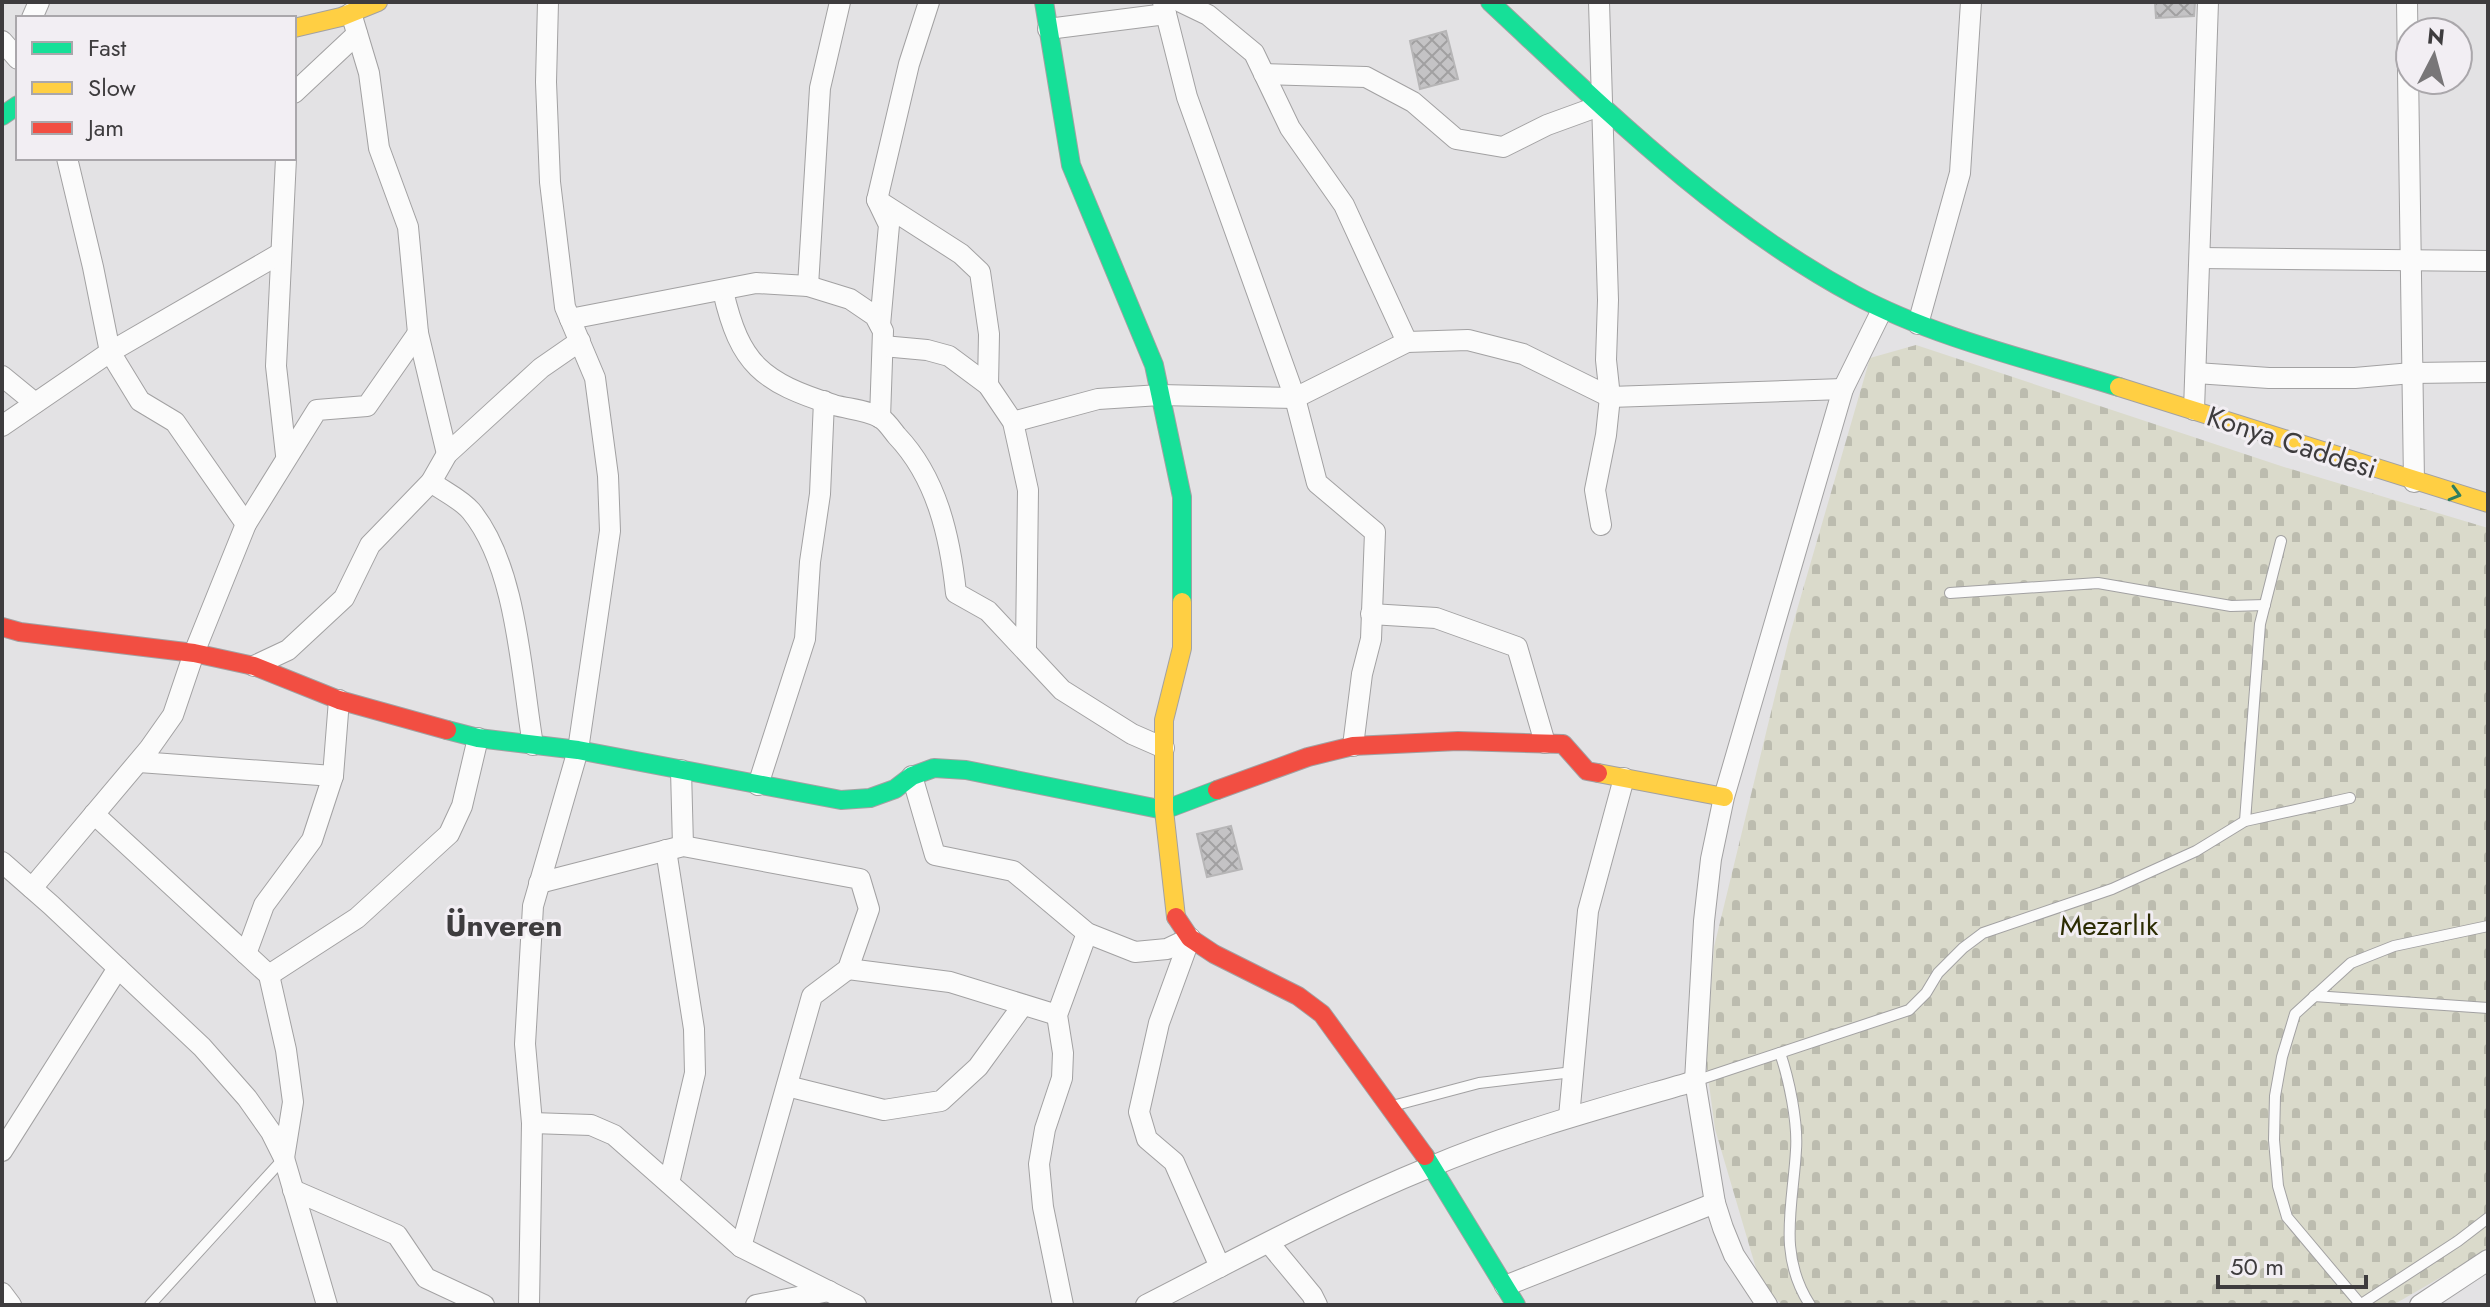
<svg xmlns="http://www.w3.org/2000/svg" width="2490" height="1307" font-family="Jost,sans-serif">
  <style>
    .cemetery { fill: url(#cemetery-stones) }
    .building { fill: url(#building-cross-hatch); stroke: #b7b6b7; stroke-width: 2 }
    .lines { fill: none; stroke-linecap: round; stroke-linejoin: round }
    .lane-casing { stroke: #a2a1a2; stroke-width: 12 }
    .street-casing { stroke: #a2a1a2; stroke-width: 22 }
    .fast-casing { stroke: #a2a1a2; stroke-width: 20 }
    .slow-casing { stroke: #a2a1a2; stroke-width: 20 }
    .jam-casing { stroke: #a2a1a2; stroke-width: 20 }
    .lane { stroke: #fbfbfb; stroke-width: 10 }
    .street { stroke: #fbfbfb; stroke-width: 20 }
    .fast { stroke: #16e098; stroke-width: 18 }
    .slow { stroke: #ffcf43; stroke-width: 18 }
    .jam { stroke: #f24e42; stroke-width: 18 }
    .oneway { stroke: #2e7e62 }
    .labels { text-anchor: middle; stroke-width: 6; stroke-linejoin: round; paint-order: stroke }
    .street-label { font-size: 28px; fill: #3e3c3e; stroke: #f2eef3 }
    .park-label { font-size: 28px; fill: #2c2c03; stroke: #f2eef3 }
    .neighbourhood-label { font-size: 30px; font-weight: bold; fill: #3e3c3e; stroke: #f2eef3 }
  </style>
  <defs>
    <pattern id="cemetery-stones" width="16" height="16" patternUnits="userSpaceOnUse" patternTransform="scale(2)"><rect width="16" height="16" fill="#dadacb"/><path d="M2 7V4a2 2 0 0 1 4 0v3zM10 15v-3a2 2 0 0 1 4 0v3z" fill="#bcbcaf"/></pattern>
    <pattern id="building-cross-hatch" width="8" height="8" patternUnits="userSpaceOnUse" patternTransform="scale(2)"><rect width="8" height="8" fill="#c4c3c5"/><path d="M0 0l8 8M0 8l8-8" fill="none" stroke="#a1a0a1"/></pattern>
  </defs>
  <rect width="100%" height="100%" fill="#e3e2e4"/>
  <polygon class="cemetery" points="1916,345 2284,467 2488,528 2488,1250 2393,1305 1782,1305 1760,1282 1715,1129 1706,1062 1714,947 1790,634 1870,358"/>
  <g class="building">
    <polygon points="2155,2 2195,2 2194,16 2156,18"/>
    <polygon points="1446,31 1458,79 1420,89 1410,41"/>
    <polygon points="1231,826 1242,869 1207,877 1197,834"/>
  </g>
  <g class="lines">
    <g class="lane-casing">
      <g id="lane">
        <polyline points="1950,593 2098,583 2231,606 2265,605"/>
        <polyline points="2245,821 2260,624 2281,541"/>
        <polyline points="2314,996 2488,1008"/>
        <path d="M 1780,1053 C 1789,1079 1798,1122 1796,1150 C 1793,1206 1777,1254 1810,1305"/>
        <polyline points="1695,1081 1909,1010 1926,993 1938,973 1963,948 1983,933 2112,889 2196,851 2245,821 2350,798"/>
        <polyline points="1396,1105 1479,1083 1573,1072"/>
        <polyline points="150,1305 284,1158"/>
        <polyline points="2360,1305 2458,1241 2488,1218"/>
        <polyline points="2361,1305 2287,1217 2278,1186 2274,1140 2275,1096 2282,1057 2295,1014 2351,963 2394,946 2488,926"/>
      </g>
    </g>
    <g class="street-casing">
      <g id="street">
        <polyline points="1163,2 1187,97 1295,398 1317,483 1375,532 1371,639 1362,674 1353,746"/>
        <polyline points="1181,2 1208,15 1254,53 1290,128 1344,205 1407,342"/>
        <polyline points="1599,2 1608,300 1606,360 1610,397 1606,435 1595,490 1601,525"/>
        <polyline points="2407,2 2414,482"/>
        <polyline points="351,13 369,73 379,148 408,227 418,333 447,454"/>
        <polyline points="32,18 39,2"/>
        <polyline points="1048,29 1166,14"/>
        <polyline points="2,41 18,59"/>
        <polyline points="1264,74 1366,77 1413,102 1456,139 1503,147 1547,125 1602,105"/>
        <polyline points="294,93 357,34"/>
        <polyline points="67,158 93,267 110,352 140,401 175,422 246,524"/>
        <polyline points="286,158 276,366 286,455"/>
        <polyline points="877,200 961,254 980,272 989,334 988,385"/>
        <polyline points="2200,258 2488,261"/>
        <polyline points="808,286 820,88 840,2"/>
        <path d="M 723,291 C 740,365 762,382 834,405 C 848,409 868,410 881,418 C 887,422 892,430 897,436 C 937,478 950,537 956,593 L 988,611 L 1062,690 L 1132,734 L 1164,748"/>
        <polyline points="570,319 756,283 808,286 850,299 875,316 883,331 880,418"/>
        <polyline points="1918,324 1960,173 1971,2"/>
        <polyline points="880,325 889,225 877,200 909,64 929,2"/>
        <polyline points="883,346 927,350 949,356 988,385 1013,422 1028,490 1026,648"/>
        <polyline points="2196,373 2269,378 2355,378 2412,373 2488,372"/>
        <polyline points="2,376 35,403"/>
        <polyline points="2194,410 2208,2"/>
        <polyline points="1013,422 1098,399 1160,395 1295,398 1407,342 1468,340 1523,354 1610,397 1843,389"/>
        <polyline points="2,426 110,352 281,253"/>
        <path d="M 431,482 C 443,491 461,499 471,511 C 517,567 521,673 533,745"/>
        <polyline points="1371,614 1436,618 1517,647 1545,743"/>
        <polyline points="254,666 288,650 344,598 370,545 431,482 447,454 541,368 580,341"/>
        <polyline points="139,762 333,776"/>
        <polyline points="681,770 683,846"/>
        <polyline points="912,776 935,855 1013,871 1087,933 1135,952 1167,949 1190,938"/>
        <polyline points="758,785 805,639 810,562 820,494 824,401"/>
        <polyline points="94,814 269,975 286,1050 293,1102 284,1158"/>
        <polyline points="666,850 694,1029 695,1073 669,1183"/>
        <polyline points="2,862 51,905 202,1047 247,1098 271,1132 284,1158 327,1305"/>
        <polyline points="539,883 683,846 860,879 869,909 848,969 812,996 741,1247"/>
        <polyline points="32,888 149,749 173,715 194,653 246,524 317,410 367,406 418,333"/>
        <polyline points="1190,938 1159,1023 1139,1112 1147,1139 1174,1162 1220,1267"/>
        <polyline points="246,954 264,905 312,840 333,776 339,700"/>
        <polyline points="848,969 950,982 1057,1015"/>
        <polyline points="269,975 357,918 449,834 462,806 478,738"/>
        <polyline points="787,1086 884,1110 941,1101 978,1067 1023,1005"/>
        <polyline points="1569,1117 1588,911 1624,778"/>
        <polyline points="532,1123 591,1125 614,1135 741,1247 856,1305"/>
        <polyline points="2,1151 118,968"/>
        <polyline points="293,1190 397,1235 426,1278 484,1305"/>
        <polyline points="1269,1243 1312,1295 1317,1305"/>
        <polyline points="1505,1286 1715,1203"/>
        <polyline points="2,1293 11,1305"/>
        <polyline points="529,1305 532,1123 525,1044 533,906 578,750 610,531 608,476 595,378 565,307 550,182 546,82 548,2"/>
        <polyline points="756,1305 829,1291"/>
        <polyline points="1063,1305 1043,1207 1039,1164 1045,1129 1062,1078 1063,1053 1057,1015 1087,933"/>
        <path d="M 1146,1305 C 1240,1257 1332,1207 1430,1167 C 1515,1131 1606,1107 1695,1081"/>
        <polyline points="1767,1305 1734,1255 1723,1228 1715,1203 1695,1081 1704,921 1711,859 1724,797 1843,389 1882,310"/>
        <polyline points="2420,1305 2488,1260"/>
      </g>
    </g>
    <g class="fast-casing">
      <g id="fast">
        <polyline points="1044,2 1071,165 1154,365 1182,497 1182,602"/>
        <path d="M 1490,2 C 1604,108 1716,220 1855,295 C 1935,338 2032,360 2119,387"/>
        <polyline points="2,116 18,105"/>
        <polyline points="447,730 478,738 578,750 841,800 870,798 895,789 912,776 934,768 966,770 1164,810 1217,790"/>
        <polyline points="1425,1156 1516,1305"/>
      </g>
    </g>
    <g class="slow-casing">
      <g id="slow">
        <polyline points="294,28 341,17 378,2"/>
        <polyline points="2119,387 2488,503"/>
        <polyline points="1598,773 1724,797"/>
        <polyline points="1176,917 1164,810 1164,720 1182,648 1182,602"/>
      </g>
    </g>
    <g class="jam-casing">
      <g id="jam">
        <polyline points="2,627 20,632 194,653 254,666 339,700 447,730"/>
        <polyline points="1217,790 1308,757 1353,746 1458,741 1563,744 1587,771 1598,773"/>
        <polyline points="1176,917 1190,938 1214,954 1298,996 1322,1014 1425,1156"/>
      </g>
    </g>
    <use href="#lane" class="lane"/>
    <use href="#street" class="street"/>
    <use href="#fast" class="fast"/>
    <use href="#slow" class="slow"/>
    <use href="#jam" class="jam"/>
  </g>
  <defs><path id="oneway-chevron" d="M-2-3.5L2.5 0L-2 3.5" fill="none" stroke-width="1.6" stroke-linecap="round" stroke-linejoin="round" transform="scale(2)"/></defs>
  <use class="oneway" href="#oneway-chevron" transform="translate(2455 494) rotate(16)"/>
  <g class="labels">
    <g class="street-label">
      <text transform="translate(2292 442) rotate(18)" y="10">Konya Caddesi</text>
    </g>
    <g class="park-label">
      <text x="2109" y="935">Mezarlık</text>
    </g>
    <g class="neighbourhood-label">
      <text x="504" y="936">Ünveren</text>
    </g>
  </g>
  <rect width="2490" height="1307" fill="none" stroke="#3e3c3e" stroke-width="8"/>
  <rect x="16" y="16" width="280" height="144" fill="#f2eef3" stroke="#aaa7ab" stroke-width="2"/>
  <rect x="32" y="42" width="40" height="12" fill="#16e098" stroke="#aaa7ab" stroke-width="2"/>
  <text x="88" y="56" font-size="24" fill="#3e3c3e">Fast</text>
  <rect x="32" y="82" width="40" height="12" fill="#ffcf43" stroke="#aaa7ab" stroke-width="2"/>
  <text x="88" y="96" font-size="24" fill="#3e3c3e">Slow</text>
  <rect x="32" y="122" width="40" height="12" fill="#f24e42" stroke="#aaa7ab" stroke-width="2"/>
  <text x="88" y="136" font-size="24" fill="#3e3c3e">Jam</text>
  <g transform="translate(2434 56) rotate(6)"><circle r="38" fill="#f2eef3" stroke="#aaa7ab" stroke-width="2"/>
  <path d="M0-6L14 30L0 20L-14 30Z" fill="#787678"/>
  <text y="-12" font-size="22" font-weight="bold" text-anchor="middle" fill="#3e3c3e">N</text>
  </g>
  <path d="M2218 1275v12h148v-12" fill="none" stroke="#3e3c3e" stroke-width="4"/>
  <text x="2230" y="1275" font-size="24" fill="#3e3c3e" stroke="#f2eef3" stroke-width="6" paint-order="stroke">50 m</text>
</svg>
